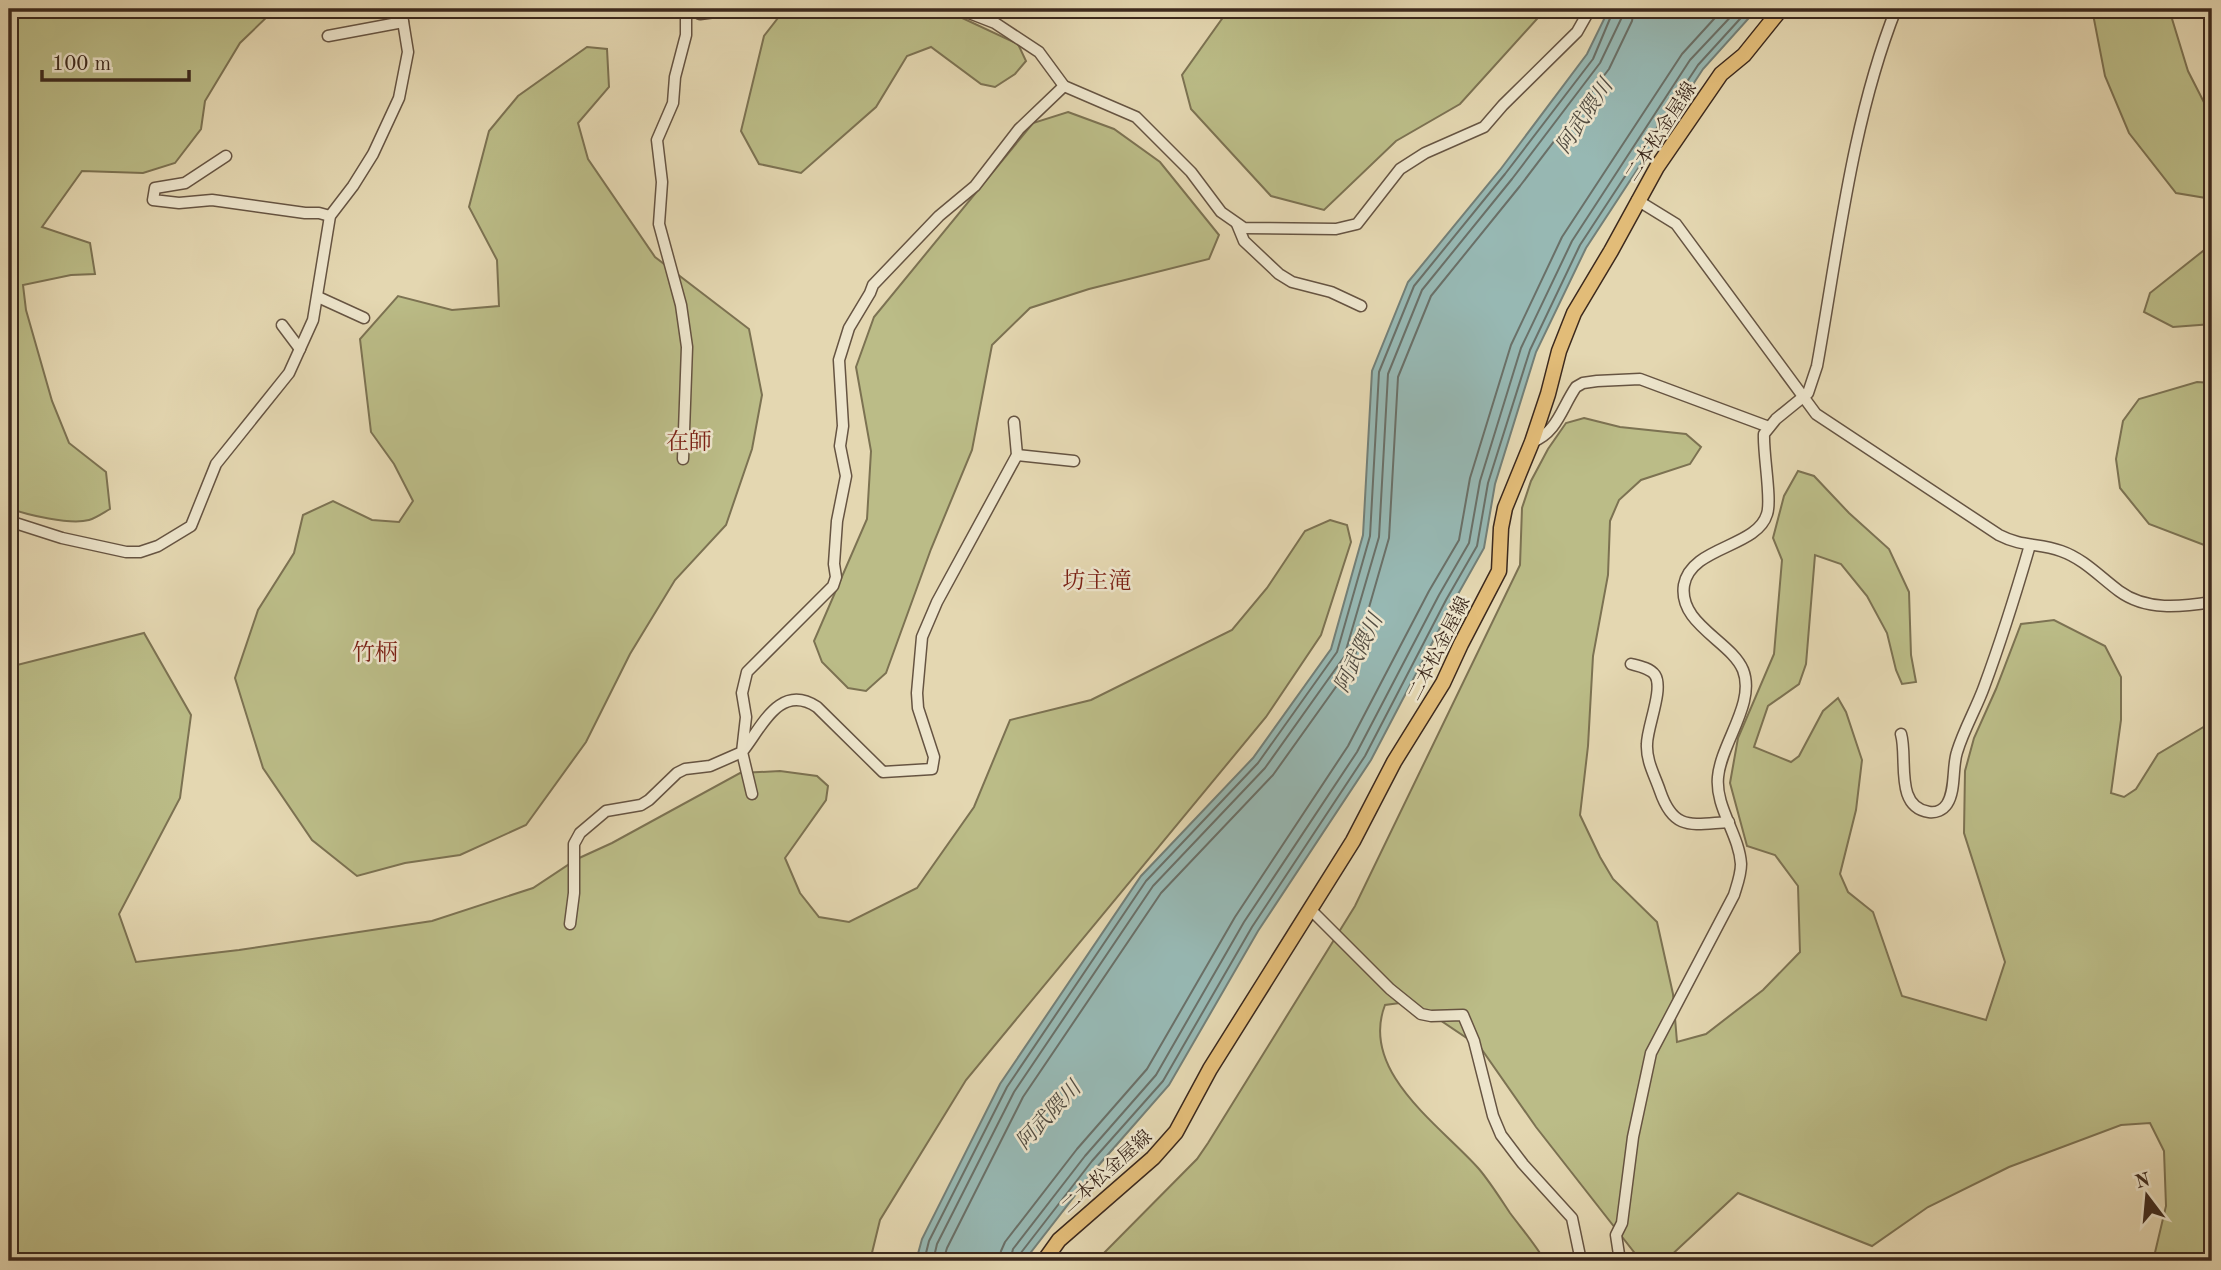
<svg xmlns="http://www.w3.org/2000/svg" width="2221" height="1270" font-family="'Old Standard TT','Noto Serif JP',serif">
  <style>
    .green { fill: #bbbc87; stroke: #7c7252; stroke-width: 2 }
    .water { fill: #97b8b3; stroke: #737f77; stroke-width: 2 }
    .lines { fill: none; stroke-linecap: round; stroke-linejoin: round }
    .shore { stroke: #6a7068; stroke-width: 2 }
    .minor-casing { stroke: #665442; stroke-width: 13 }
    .major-casing { stroke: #3c291d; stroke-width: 17 }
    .minor { stroke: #ede5cc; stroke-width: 10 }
    .major { stroke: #e2bc78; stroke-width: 14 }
    .labels { text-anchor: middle; stroke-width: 5; stroke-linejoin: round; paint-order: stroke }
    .street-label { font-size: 19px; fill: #3c291d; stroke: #ede5cc }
    .water-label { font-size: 21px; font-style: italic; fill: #534d42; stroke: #ede5cc }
    .quarter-label { font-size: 23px; fill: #7a1f14; stroke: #ede5cc }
  </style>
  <rect width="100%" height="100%" fill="#e4d7b1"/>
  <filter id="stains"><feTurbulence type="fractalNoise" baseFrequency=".00286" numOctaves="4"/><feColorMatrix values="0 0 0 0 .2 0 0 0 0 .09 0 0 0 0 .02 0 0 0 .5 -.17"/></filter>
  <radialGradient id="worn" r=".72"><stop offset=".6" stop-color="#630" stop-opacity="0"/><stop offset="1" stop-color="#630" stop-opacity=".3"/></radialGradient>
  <g class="green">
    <path d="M 9,9 L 268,9 L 269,15 L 240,43 L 205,101 L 201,129 L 175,163 L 143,173 L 82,171 L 42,227 L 90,243 L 95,274 L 71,275 L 23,285 L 26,310 L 52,401 L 69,443 L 106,472 L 110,509 C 103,513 96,518 89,520 C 70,525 27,515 9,508 Z"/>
    <polygon points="785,9 936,9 958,16 1018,44 1026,61 1015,74 995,87 981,84 931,47 907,56 876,107 801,173 759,164 741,131 764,36"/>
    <polygon points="1229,9 1546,9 1460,104 1396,141 1324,210 1271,196 1191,109 1182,75"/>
    <polygon points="2092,9 2169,9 2188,71 2212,118 2212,199 2176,193 2129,133 2105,76"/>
    <polygon points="587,47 607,49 609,87 578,123 588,159 655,257 749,329 762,395 752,449 726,525 675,580 630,654 586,742 526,825 460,855 405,863 357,876 312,840 263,768 235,678 258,610 294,553 303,515 333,501 372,520 399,522 413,501 394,464 371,432 360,339 398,296 452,310 499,306 497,260 469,207 489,131 518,96"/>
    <polygon points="1068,112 1114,129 1160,162 1219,235 1209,259 1089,289 1030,308 992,345 972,450 931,549 886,673 866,691 848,688 822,662 814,641 867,519 871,451 856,367 874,317 1033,123"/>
    <polygon points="2212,239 2212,324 2173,327 2144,312 2150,293 2208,247"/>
    <polygon points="2197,382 2212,383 2212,548 2149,524 2120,488 2116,459 2123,421 2139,399"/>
    <path d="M 1584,418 L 1620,427 L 1686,434 L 1701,447 L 1690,464 L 1641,480 L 1619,500 L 1610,521 L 1608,575 L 1593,656 L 1588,746 L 1580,815 L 1600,857 L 1613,879 L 1657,922 L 1673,994 L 1677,1042 L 1706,1034 L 1763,990 L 1800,952 L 1798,886 L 1775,855 L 1747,846 L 1730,783 L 1738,738 L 1774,654 L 1782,560 L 1773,538 L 1784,496 L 1798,471 L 1814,476 L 1849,513 L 1889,549 L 1909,592 L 1911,655 L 1916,682 L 1902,684 L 1896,670 L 1887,633 L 1867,596 L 1841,564 L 1815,555 L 1806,664 L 1799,684 L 1768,706 L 1754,747 L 1791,762 L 1799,756 L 1823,711 L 1838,698 L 1846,712 L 1862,760 L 1856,810 L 1840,874 L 1848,892 L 1873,912 L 1902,996 L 1986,1020 L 2005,962 L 1964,833 L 1965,771 L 1974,738 L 1996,689 L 2021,624 L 2054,620 L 2105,646 L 2121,677 L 2121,720 L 2111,793 L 2124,797 L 2136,789 L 2158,754 L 2212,722 L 2212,1261 L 2153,1261 L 2166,1206 L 2164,1151 L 2150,1123 L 2121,1125 L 2009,1167 L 1928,1207 L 1872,1246 L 1738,1193 L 1665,1261 L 1641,1261 L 1536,1127 L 1480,1047 L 1425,1010 L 1400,1003 L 1385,1005 C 1359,1072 1441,1126 1479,1169 C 1490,1182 1500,1198 1510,1213 C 1522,1229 1535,1244 1545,1261 L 1096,1261 L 1197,1159 L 1208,1143 L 1355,906 L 1520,565 L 1522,508 L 1531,481 L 1548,449 L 1566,423 Z"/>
    <polygon points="1330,520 1347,525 1351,542 1321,635 1266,717 966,1080 880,1220 870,1261 9,1261 9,667 144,633 191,715 180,798 119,914 136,962 239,950 432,921 533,888 577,859 612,843 740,773 780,771 817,776 828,786 826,800 785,858 800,893 819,917 849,922 917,888 974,807 1010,720 1091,700 1232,630 1267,588 1305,531"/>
  </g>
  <polygon class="water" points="1609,9 1757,9 1703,69 1586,248 1536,352 1495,484 1484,548 1453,603 1371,760 1258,931 1169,1085 1098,1166 1024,1261 916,1261 922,1239 1000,1084 1141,876 1253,758 1331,649 1363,535 1372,371 1408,282 1500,170 1587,54"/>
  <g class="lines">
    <g class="shore">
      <polyline points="924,1261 929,1241 1007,1087 1146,881 1258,763 1337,652 1370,536 1379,372 1414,286 1505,174 1593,59 1614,9"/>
      <polyline points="933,1261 937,1244 1014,1092 1153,886 1265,768 1344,657 1379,537 1388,374 1422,290 1512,179 1600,63 1622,17 1623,9"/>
      <polyline points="943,1261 947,1248 1023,1097 1161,893 1273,775 1353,663 1389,538 1398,377 1431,296 1520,186 1609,69 1632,21 1634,9"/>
      <polyline points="999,1261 1001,1251 1005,1242 1077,1149 1147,1069 1235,917 1348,746 1429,591 1459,540 1470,478 1511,345 1562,237 1682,54 1723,9"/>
      <polyline points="1010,1261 1013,1249 1085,1156 1156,1075 1244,922 1357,752 1439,595 1469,543 1480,481 1521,348 1572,241 1690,60 1738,9"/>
      <polyline points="1019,1261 1020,1254 1092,1161 1163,1081 1252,927 1365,756 1446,600 1477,546 1488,483 1530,350 1580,245 1698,65 1749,9"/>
    </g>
    <g class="minor-casing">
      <g id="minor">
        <polyline points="691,9 700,14 738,9"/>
        <polyline points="959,9 995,23 1039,52 1064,86 1136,117 1191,172 1221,212 1244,228 1336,229 1357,224 1400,169 1425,153 1484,127 1503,105 1577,32 1590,9"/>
        <polyline points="328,36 403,22"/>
        <polyline points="226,156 185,183 155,188 153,200 179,203 212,200 305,213 319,213 330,216"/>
        <path d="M 1637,200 L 1676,224 L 1816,414 L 1999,535 C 2022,547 2039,543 2061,551 C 2084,559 2100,577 2119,591 C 2146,611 2181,607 2212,602"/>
        <polyline points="1237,224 1244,241 1279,274 1292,282 1331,292 1361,306"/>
        <polyline points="318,297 364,318"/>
        <polyline points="282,325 300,349"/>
        <path d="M 1532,442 C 1557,433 1562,407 1576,387 L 1583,383 L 1597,381 L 1640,379 L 1769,427"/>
        <polyline points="1017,455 1074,461"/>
        <polyline points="683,459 687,347 681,305 659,224 662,182 657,140 673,103 675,77 686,35 686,9"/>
        <polyline points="9,521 62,538 126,552 140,552 158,546 191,526 216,464 289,373 313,320 330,216 353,186 373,154 399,98 408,52 401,9"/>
        <path d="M 1631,664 C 1639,666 1650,668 1655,675 C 1664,689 1647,727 1647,744 C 1646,761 1655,776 1660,791 C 1674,832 1692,824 1729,822"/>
        <path d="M 1901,734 C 1908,758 1894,807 1929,812 C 1936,813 1943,810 1947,804 C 1956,790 1952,767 1957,752 C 1964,729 1976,709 1984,687 C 2001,641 2016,593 2030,545"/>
        <path d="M 752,794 L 742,752 C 761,729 779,682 817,707 L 883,772 L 932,769 L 934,757 L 918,708 L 917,693 L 922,637 L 937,602 L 1017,455 L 1014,422"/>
        <polyline points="1310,909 1390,989 1421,1014 1431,1016 1463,1015 1474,1041 1493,1116 1501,1135 1523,1164 1572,1218 1581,1261"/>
        <polyline points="570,924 574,893 574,844 580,833 606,811 641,805 649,800 677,773 685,769 710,766 742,752 746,717 742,693 747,672 833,586 836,577 834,564 837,521 846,476 840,446 843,426 839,360 849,328 870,293 873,285 939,216 975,186 1019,129 1064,86"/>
        <path d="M 1620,1261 L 1616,1235 L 1622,1223 L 1633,1137 L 1651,1053 L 1734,895 C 1737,885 1741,875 1741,864 C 1739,834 1715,807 1718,777 C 1721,743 1756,703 1743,670 C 1731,641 1678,624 1684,585 C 1691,546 1757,548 1767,514 C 1772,500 1763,454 1764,434 L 1776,419 L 1808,393 L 1817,366 C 1838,249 1852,120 1896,9"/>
      </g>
    </g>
    <g class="major-casing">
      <polyline id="major" points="1044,1261 1059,1240 1153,1158 1176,1132 1210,1069 1353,841 1394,762 1443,683 1461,644 1499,571 1501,528 1505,508 1532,442 1548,394 1559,351 1574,313 1611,251 1657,167 1721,74 1744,55 1781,9"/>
    </g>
    <use href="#minor" class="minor"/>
    <use href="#major" class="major"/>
  </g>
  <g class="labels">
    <g class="street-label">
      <text transform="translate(1660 131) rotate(-57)" y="7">二本松金屋線</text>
      <text transform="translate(1438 648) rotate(-63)" y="7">二本松金屋線</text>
      <text transform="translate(1106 1171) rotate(-42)" y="7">二本松金屋線</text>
    </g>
    <g class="water-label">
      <text transform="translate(1584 116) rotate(-56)" y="7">阿武隈川</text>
      <text transform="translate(1358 653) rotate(-64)" y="7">阿武隈川</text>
      <text transform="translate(1048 1115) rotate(-47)" y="7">阿武隈川</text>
    </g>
    <g class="quarter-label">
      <text x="689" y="449">在師</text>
      <text x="1097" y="588">坊主滝</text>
      <text x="375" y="660">竹柄</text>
    </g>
  </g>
  <rect width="2221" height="1270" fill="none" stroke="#e4d7b1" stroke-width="35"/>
  <rect x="10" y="10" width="2200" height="1249" fill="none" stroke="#3c291d" stroke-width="3.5"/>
  <rect x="18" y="18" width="2186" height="1235" fill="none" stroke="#3c291d" stroke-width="2"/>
  <g transform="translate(2147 1196) rotate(344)" stroke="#ede5cc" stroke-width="5" paint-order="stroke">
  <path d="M0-5L12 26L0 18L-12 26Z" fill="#3c291d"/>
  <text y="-10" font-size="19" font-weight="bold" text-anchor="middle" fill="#3c291d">N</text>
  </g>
  <path d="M42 70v10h147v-10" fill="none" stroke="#3c291d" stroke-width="3.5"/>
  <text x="52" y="70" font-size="21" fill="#3c291d" stroke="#ede5cc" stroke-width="5" paint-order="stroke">100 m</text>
  <rect width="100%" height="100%" filter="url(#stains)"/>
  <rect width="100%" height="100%" fill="url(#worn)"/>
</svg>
